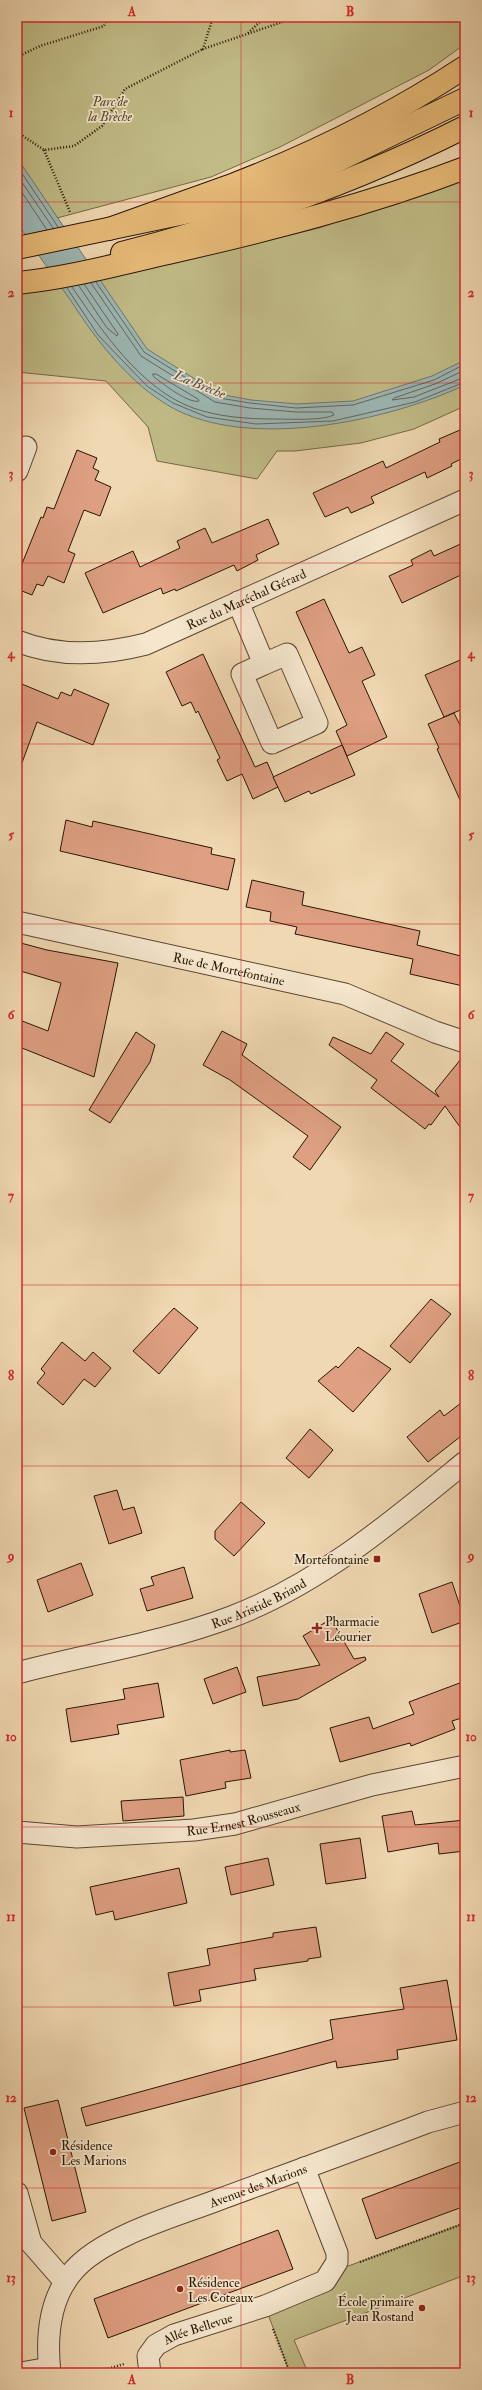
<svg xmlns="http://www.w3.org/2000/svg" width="482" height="2390" font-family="'IM FELL Double Pica',serif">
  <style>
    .green { fill: #c1bc87; stroke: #756846 }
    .water { fill: #9db8b6; stroke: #6f776f }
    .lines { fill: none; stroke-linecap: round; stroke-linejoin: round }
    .shore { stroke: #63665d; stroke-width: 1 }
    .building { fill: #de9f82; stroke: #291504 }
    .minor-casing { stroke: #5b4630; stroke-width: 23 }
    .primary-casing { stroke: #291504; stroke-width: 24 }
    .trunk-casing { stroke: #291504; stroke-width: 24 }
    .path { stroke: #291504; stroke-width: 2.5; stroke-dasharray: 1 2; stroke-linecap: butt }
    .minor { stroke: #f5e6cd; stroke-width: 21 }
    .primary { stroke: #e8bc79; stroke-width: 22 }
    .trunk { stroke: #e8bc79; stroke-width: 22 }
    .grid { fill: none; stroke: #d62828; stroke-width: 1; stroke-opacity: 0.55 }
    .poi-dot { fill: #8f2418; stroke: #f5e6cd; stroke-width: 1.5 }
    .labels { text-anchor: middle; stroke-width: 3.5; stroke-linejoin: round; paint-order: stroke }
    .park-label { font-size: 13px; font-style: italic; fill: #57472b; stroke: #f5e6cd }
    .street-label { font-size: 13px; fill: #291504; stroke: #f5e6cd }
    .poi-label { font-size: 13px; fill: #291504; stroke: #f5e6cd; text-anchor: start }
    .water-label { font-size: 14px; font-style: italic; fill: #524e42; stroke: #f5e6cd }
    .neatline { fill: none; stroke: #d62828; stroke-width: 1.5 }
    .grid-label { font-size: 13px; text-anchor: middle; font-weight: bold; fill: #d62828 }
  </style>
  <rect width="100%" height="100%" fill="#f0d8b2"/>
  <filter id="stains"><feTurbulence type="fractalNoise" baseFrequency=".005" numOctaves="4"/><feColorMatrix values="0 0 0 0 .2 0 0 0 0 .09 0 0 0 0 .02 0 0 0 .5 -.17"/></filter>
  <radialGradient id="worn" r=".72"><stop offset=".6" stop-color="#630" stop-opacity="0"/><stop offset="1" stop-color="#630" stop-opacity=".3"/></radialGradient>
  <g class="green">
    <polygon points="17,17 465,17 465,44 429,70 280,147 211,177 57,218 53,212 17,207"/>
    <polygon points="465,176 465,406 414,429 361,443 295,451 277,451 257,479 157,461 148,427 106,381 17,372 17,289 221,251 319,228"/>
    <polygon points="465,2223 465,2275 294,2340 308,2373 290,2373 265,2306 332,2272"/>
  </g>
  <path class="water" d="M 17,158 L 147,349 L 219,394 L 251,400 L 297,404 L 353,401 L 432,376 L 465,360 L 465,385 C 388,421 249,451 171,407 C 129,383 97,341 71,301 C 62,288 19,229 17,220 C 14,200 17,178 17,158 Z"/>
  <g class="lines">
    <g class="shore">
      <polyline points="17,166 58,227"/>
      <polyline points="17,175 53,228"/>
      <polyline points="17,185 47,230"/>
      <polyline points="96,282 144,352 219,398 250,403 296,408 353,405 434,380 465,364"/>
      <polyline points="79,286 107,328 117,336 118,334 84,284"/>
      <path d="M 72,287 C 102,331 141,389 193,408 C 219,417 247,419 274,419 C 288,419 322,421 334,415 L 332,412 L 296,412 L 250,408 L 215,402 L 141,356 L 91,283"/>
      <polyline points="67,288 98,335 147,386 173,403 207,417 256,424 333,421 415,402 465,382"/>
      <polyline points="465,370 435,384 394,398 392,400 414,397 465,377"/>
      <path d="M 153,374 L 156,374 L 198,399 L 199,401 C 189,404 163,384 154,377 Z"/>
    </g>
  </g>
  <g class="building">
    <polygon points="460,430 465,441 465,457 451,464 452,466 427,478 425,472 371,497 374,503 351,513 348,507 325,517 313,493 383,461 386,468 440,442 439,439"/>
    <polygon points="77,450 97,458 93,468 99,471 95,480 111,487 100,516 84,510 68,551 75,554 64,583 48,576 43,586 37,584 32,595 17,589 17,576 41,517 43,518 47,507 54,509"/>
    <polygon points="268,519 279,544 256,555 258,560 237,571 234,565 176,591 175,589 163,594 161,588 103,613 85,573 133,551 140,567 180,548 177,541 205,528 212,543"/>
    <polygon points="465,542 465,573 402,603 389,576 413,565 411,560 431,550 434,556"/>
    <polygon points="324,599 349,653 362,647 375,675 362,681 387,737 347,756 336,731 347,725 296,612"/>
    <polygon points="203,654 255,767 267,762 278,787 253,799 242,774 227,781 217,760 220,758 198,711 196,713 191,702 182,706 166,672"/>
    <polygon points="465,658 465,708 444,717 425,675"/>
    <polygon points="17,682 58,699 61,692 71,696 74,689 109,704 93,745 37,722 19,771 17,770"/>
    <polygon points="454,713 465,735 465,811 437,749 439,748 428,724"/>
    <polygon points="342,745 355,775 311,794 309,791 285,802 273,777"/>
    <polygon points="66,820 92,827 93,821 212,848 211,854 235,859 228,890 60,851"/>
    <polygon points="252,880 304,892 302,905 420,931 417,945 465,957 463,986 410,974 413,959 295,934 297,927 270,921 271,912 246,907"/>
    <polygon points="17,942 47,950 118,963 94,1077 17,1046 17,1019 48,1031 61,983 17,970"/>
    <polygon points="222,1031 247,1044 242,1055 341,1127 310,1170 293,1157 308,1136 230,1080 203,1065"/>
    <polygon points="136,1032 155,1045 150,1062 110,1123 89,1110"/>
    <polygon points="386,1032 404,1044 391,1061 439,1097 435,1091 465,1054 465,1134 445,1106 431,1125 429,1124 425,1129 371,1088 377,1080 329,1045 333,1037 371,1054"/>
    <polygon points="431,1299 451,1314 410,1363 390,1346"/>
    <polygon points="174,1308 198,1328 159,1374 133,1351"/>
    <polygon points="62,1342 85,1361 93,1352 111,1368 95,1387 84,1379 63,1405 37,1383 45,1373 41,1369"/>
    <polygon points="358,1347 391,1369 353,1412 318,1381 336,1366 338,1368"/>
    <polygon points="465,1400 465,1433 428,1462 407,1437 440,1410 444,1416"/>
    <polygon points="310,1429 333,1450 309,1478 286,1458"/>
    <polygon points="117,1490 123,1510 134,1507 142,1533 109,1544 94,1496"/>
    <polygon points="241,1502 265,1523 234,1556 215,1539 215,1531"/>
    <polygon points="81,1563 93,1595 48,1612 37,1580"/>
    <polygon points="184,1567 193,1598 147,1611 140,1589 154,1585 151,1577"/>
    <polygon points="452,1582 465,1621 432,1633 419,1594"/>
    <polygon points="331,1619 354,1659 365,1657 366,1660 298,1699 263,1706 257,1677 320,1665 303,1636"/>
    <polygon points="237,1667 246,1692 213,1704 204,1679"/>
    <polygon points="465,1681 465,1717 452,1721 455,1729 411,1746 410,1743 340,1762 330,1728 369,1717 373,1729 414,1714 409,1702"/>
    <polygon points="158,1683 164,1717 117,1725 119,1734 71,1742 66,1709 125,1699 123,1689"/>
    <polygon points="230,1750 230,1752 245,1750 251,1778 225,1782 226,1788 186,1796 180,1760"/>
    <polygon points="183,1797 184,1816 123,1821 121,1801"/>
    <polygon points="412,1811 415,1825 465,1820 465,1851 439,1854 438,1843 388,1852 382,1816"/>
    <polygon points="360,1838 366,1878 326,1884 320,1844"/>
    <polygon points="268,1858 274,1885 231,1895 225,1867"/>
    <polygon points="179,1868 187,1903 115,1920 113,1911 96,1915 90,1887"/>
    <polygon points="316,1927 321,1957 308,1959 308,1961 254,1969 256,1980 199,1990 201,2001 174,2006 168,1973 210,1965 207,1949 273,1937 273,1933"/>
    <polygon points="447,1980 457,2040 397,2050 398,2059 337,2068 336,2061 86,2126 81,2108 333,2039 330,2020 404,2009 400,1988"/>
    <polygon points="58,2100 86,2212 52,2221 24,2108"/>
    <polygon points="465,2160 465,2206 376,2239 362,2199"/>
    <polygon points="278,2230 293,2269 108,2338 94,2299"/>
  </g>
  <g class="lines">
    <g class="minor-casing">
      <g id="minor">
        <polyline points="17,471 26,447"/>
        <polyline points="238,602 264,664 242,674 272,743 317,723 287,654 264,664"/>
        <path id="s1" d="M 17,641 C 59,658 103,655 146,644 L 465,500"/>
        <path id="s2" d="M 17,922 L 345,994 L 435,1032 L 465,1042"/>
        <path id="s3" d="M 17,1673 C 88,1654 162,1643 231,1617 C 319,1584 393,1521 465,1462"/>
        <path id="s4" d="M 17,1832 L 77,1837 L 194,1830 L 235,1824 L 372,1785 L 465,1766"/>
        <polyline points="17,2193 31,2243 65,2282"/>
        <polyline points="21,2373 49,2368"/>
        <path id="s5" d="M 50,2373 C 46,2337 49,2298 74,2270 C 105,2235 180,2215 223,2198 C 291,2173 360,2148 428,2122 L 465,2112"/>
        <path id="s6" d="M 150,2373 L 148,2356 L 156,2345 L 174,2335 L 265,2306 L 325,2281 L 337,2262 L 337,2253 L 304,2168"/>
      </g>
    </g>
    <g class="primary-casing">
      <g id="primary">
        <polyline points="17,248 194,211 248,196 324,167 465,99"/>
        <path d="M 122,253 C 240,223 356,182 465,127"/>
      </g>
    </g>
    <g class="trunk-casing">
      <g id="trunk">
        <path d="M 109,229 C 150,214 191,200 232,185 C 313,154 392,115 465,67"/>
        <path d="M 17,283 C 68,278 119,264 168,253 C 269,230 368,205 465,168"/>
      </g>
    </g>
    <g class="path">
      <polyline points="213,17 203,49 297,17"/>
      <polyline points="248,33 265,17"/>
      <polyline points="17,57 40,46 104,26 108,17"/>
      <polyline points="17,129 20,134 44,150 74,146 102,126 125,89 203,49"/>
      <polyline points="44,150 70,212"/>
      <polyline points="360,2262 465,2223"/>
      <polyline points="273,2329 290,2373"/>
      <polyline points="94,2373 124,2364"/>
    </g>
    <use href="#minor" class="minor"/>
    <use href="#primary" class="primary"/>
    <use href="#trunk" class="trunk"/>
  </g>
  <path class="grid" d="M 241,17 L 241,2373M 17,202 L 465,202M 17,383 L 465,383M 17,563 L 465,563M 17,744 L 465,744M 17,924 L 465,924M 17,1105 L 465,1105M 17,1285 L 465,1285M 17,1466 L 465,1466M 17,1646 L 465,1646M 17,1827 L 465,1827M 17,2007 L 465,2007M 17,2188 L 465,2188"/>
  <g class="poi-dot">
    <rect x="373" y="1555" width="8" height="8" rx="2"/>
    <path d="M315 1622h4v4h4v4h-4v4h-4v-4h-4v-4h4z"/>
    <circle cx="53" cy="2152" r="4"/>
    <circle cx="180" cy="2289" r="4"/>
    <circle cx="422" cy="2308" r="4"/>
  </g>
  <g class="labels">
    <g class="park-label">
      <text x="110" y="106">Parc de<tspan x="110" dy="15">la Brèche</tspan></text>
    </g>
    <g class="street-label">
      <text dy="5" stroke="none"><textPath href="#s1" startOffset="241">Rue du Maréchal Gérard</textPath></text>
      <text dy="5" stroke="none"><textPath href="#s2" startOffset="217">Rue de Mortefontaine</textPath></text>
      <text dy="5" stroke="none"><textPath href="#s3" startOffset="252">Rue Aristide Briand</textPath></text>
      <text dy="5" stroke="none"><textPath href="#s4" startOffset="228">Rue Ernest Rousseaux</textPath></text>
      <text dy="5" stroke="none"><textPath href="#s5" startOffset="313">Avenue des Marions</textPath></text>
      <text dy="5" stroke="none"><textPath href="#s6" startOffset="76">Allée Bellevue</textPath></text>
    </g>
    <g class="poi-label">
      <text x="369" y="1564" text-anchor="end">Mortefontaine</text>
      <text x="325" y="1626">Pharmacie<tspan x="325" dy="15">Léourier</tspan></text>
      <text x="61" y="2150">Résidence<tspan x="61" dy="15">Les Marions</tspan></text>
      <text x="188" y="2287">Résidence<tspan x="188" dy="15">Les Coteaux</tspan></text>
      <text x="414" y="2306" text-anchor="end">École primaire<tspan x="414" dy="15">Jean Rostand</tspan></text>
    </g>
    <g class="water-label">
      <text transform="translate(200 384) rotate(22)" y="5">La Brèche</text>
    </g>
  </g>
  <rect width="482" height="2390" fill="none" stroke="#f0d8b2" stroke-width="44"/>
  <rect x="22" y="22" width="438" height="2346" class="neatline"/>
  <g class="grid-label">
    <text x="132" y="16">A</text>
    <text x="350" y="16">B</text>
    <text x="11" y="117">1</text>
    <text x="471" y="117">1</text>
    <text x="11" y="297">2</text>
    <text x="471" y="297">2</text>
    <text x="11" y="478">3</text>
    <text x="471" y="478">3</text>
    <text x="11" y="658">4</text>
    <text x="471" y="658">4</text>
    <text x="11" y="839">5</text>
    <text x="471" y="839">5</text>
    <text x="11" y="1019">6</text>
    <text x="471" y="1019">6</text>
    <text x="11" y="1200">7</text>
    <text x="471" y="1200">7</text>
    <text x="11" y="1380">8</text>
    <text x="471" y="1380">8</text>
    <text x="11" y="1560">9</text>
    <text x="471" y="1560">9</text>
    <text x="11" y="1741">10</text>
    <text x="471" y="1741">10</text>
    <text x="11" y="1921">11</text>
    <text x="471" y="1921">11</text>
    <text x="11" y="2102">12</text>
    <text x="471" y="2102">12</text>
    <text x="11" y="2282">13</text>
    <text x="471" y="2282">13</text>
    <text x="132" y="2384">A</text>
    <text x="350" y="2384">B</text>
  </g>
  <rect width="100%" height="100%" filter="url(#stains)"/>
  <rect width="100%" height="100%" fill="url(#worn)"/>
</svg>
